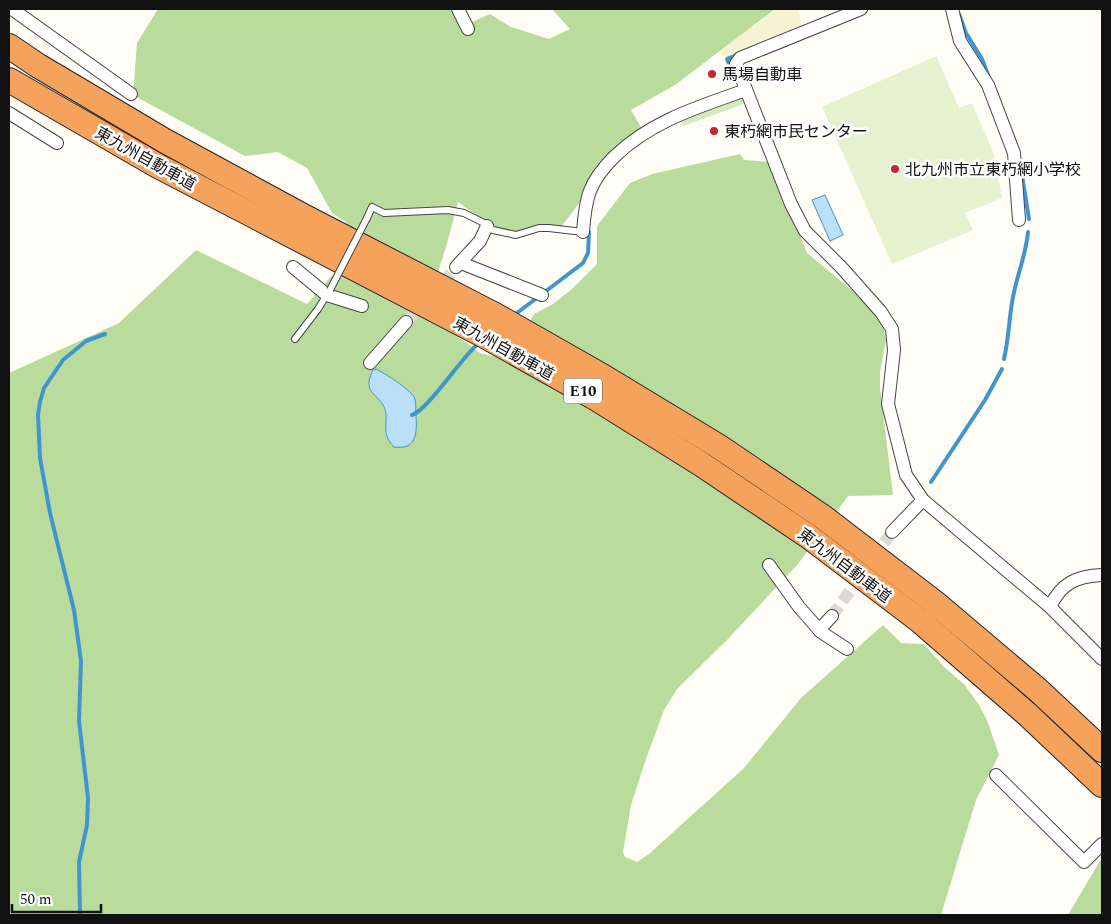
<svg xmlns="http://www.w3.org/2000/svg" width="1111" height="924" font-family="Spectral,'Noto Sans JP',serif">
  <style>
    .farmland { fill: #f6f3d4 }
    .green { fill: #d5ebbd }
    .forest { fill: #b9dc9c }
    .pitch { fill: #e6f2cf }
    .water { fill: #b9e0f7; stroke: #3f96cf }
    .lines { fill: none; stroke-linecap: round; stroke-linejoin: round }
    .stream { stroke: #3f96cf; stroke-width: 4 }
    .street-tunnel { stroke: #dbdad3; stroke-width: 12; stroke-dasharray: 12 6; stroke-linecap: butt }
    .lane-casing { stroke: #444; stroke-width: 8 }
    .street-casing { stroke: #444; stroke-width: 14 }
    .highway-casing { stroke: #222; stroke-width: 26 }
    .lane { stroke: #fff; stroke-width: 6 }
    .street { stroke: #fff; stroke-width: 12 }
    .highway { stroke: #f5a25d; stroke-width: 24 }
    .lane-bridge-casing { stroke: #444; stroke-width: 8; stroke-linecap: butt }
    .lane-bridge { stroke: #fff; stroke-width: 6 }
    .poi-dot { fill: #c4262e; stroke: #fff; stroke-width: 2 }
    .labels { text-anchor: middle; stroke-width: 5; stroke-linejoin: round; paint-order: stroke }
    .shield { fill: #fff; stroke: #585858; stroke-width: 1 }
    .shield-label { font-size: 15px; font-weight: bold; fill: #111 }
    .poi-label { font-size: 16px; fill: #111; stroke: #fff; text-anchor: start }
    .street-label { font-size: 16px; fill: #111; stroke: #fff }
  </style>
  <rect width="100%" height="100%" fill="#fffdf5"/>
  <polygon class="farmland" points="777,9 798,9 802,27 724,58 719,50"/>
  <polygon class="green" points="742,98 744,104 683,126 680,120"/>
  <g class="forest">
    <polygon points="158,9 453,9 457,19 472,22 490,14 511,27 549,39 570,29 552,9 775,9 675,85 631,110 642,129 584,197 561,227 517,233 492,227 458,202 446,247 435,281 445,327 480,353 508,360 534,314 553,304 572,289 597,264 597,226 630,183 652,174 740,154 744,160 771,162 807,253 865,301 882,322 886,340 880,372 880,388 893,495 848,496 798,564 727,640 677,689 664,710 645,762 631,805 623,852 625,857 637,862 649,854 744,768 801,698 883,625 901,643 924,644 945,668 964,684 979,705 987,720 999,755 976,800 941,915 9,915 9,373 119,323 196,250 307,304 335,272 345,251 350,235 346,222 332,213 307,168 278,152 245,156 133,95 137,43"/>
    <polygon points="1101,859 1102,859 1102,915 1068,915"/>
  </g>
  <polygon class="pitch" points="936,56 959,108 972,103 994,154 1002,198 965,213 973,230 892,264 822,107"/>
  <g class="water">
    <polygon points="825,195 843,235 830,241 812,200"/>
    <path d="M 376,369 C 384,373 410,389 414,397 C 417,402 415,410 416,416 C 417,433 417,450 394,447 C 380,433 389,422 385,409 C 379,393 361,394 373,370 Z"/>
  </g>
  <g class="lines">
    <g class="stream">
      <polyline points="959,14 966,33 982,59 988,75"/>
      <polyline points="735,78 727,59 738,55"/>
      <polyline points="1021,169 1029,219"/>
      <polyline points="513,316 583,263 588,253 589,232"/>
      <path d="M 1004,359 C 1009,338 1009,317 1013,297 C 1017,275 1026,255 1028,232"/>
      <path d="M 412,415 C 429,409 462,356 480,342"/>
      <polyline points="931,482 985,400 1002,369"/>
      <polyline points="80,915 79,862 87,825 88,798 79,721 81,661 74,610 50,513 40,458 38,415 40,402 44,388 63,360 86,341 105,334"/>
    </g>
    <g class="street-tunnel">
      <polyline points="406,322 456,268"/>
      <polyline points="832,616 892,532"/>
    </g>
    <g class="lane-casing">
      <g id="lane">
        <polyline points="367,218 372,207 384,213 448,210 464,213 482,222 493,230 516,235 539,228 549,228 583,232"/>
        <polyline points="295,339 318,309 328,293"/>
      </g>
    </g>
    <g class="street-casing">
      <g id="street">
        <polyline points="12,9 131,94"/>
        <polyline points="458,9 468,29"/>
        <polyline points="861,9 740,58 736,64 791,204 805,231 842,268 881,312 892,329 894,350 888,404 906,475 923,500 1050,607 1102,659"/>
        <polyline points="952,9 960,41 988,85 1014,153 1019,220"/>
        <polyline points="9,113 57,143"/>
        <path d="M 583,232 C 584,219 585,204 590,191 C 595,178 604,167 614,157 C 651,121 698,107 746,90"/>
        <polyline points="461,263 542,295"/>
        <polyline points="293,267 327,295 362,306"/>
        <polyline points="456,267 480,241 487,226"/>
        <polyline points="370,363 406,322"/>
        <polyline points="892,532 923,500"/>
        <polyline points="769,565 799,607 821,632 847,649"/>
        <path d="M 1050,607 C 1061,583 1077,576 1102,575"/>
        <polyline points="819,630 832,616"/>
        <polyline points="996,775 1084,862 1102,844"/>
      </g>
    </g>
    <g class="highway-casing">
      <g id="highway">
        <polyline points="9,46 37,65 165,141 305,217 495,315 604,377 718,446 823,517 934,602 1038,690 1102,750"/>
        <polyline points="9,80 158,166 483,335 597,399 701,464 808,536 920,621 1027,714 1102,785"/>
      </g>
    </g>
    <use href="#lane" class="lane"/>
    <use href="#street" class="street"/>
    <use href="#highway" class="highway"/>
    <g class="lane-bridge-casing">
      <polyline id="lane-bridge" points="330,290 367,218"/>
    </g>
    <use href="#lane-bridge" class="lane-bridge"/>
  </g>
  <g class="poi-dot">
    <circle cx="712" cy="74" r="5"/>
    <circle cx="714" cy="131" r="5"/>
    <circle cx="895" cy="169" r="5"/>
  </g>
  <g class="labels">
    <rect class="shield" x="564" y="378.5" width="38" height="25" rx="4"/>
    <g class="shield-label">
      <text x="583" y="396">E10</text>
    </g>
    <g class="poi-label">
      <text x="722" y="80">馬場自動車</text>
      <text x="724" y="137">東朽網市民センター</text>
      <text x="905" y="175">北九州市立東朽網小学校</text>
    </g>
    <g class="street-label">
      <text transform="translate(146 158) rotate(29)" y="6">東九州自動車道</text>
      <text transform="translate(504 348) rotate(29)" y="6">東九州自動車道</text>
      <text transform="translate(845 565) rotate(37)" y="6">東九州自動車道</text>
    </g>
  </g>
  <rect width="1111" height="924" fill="none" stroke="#111111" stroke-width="20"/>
  <path d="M12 904v8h89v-8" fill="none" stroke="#111111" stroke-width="2.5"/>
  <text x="20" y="904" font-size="15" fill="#111111" stroke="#ffffff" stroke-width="4" paint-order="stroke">50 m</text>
</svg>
